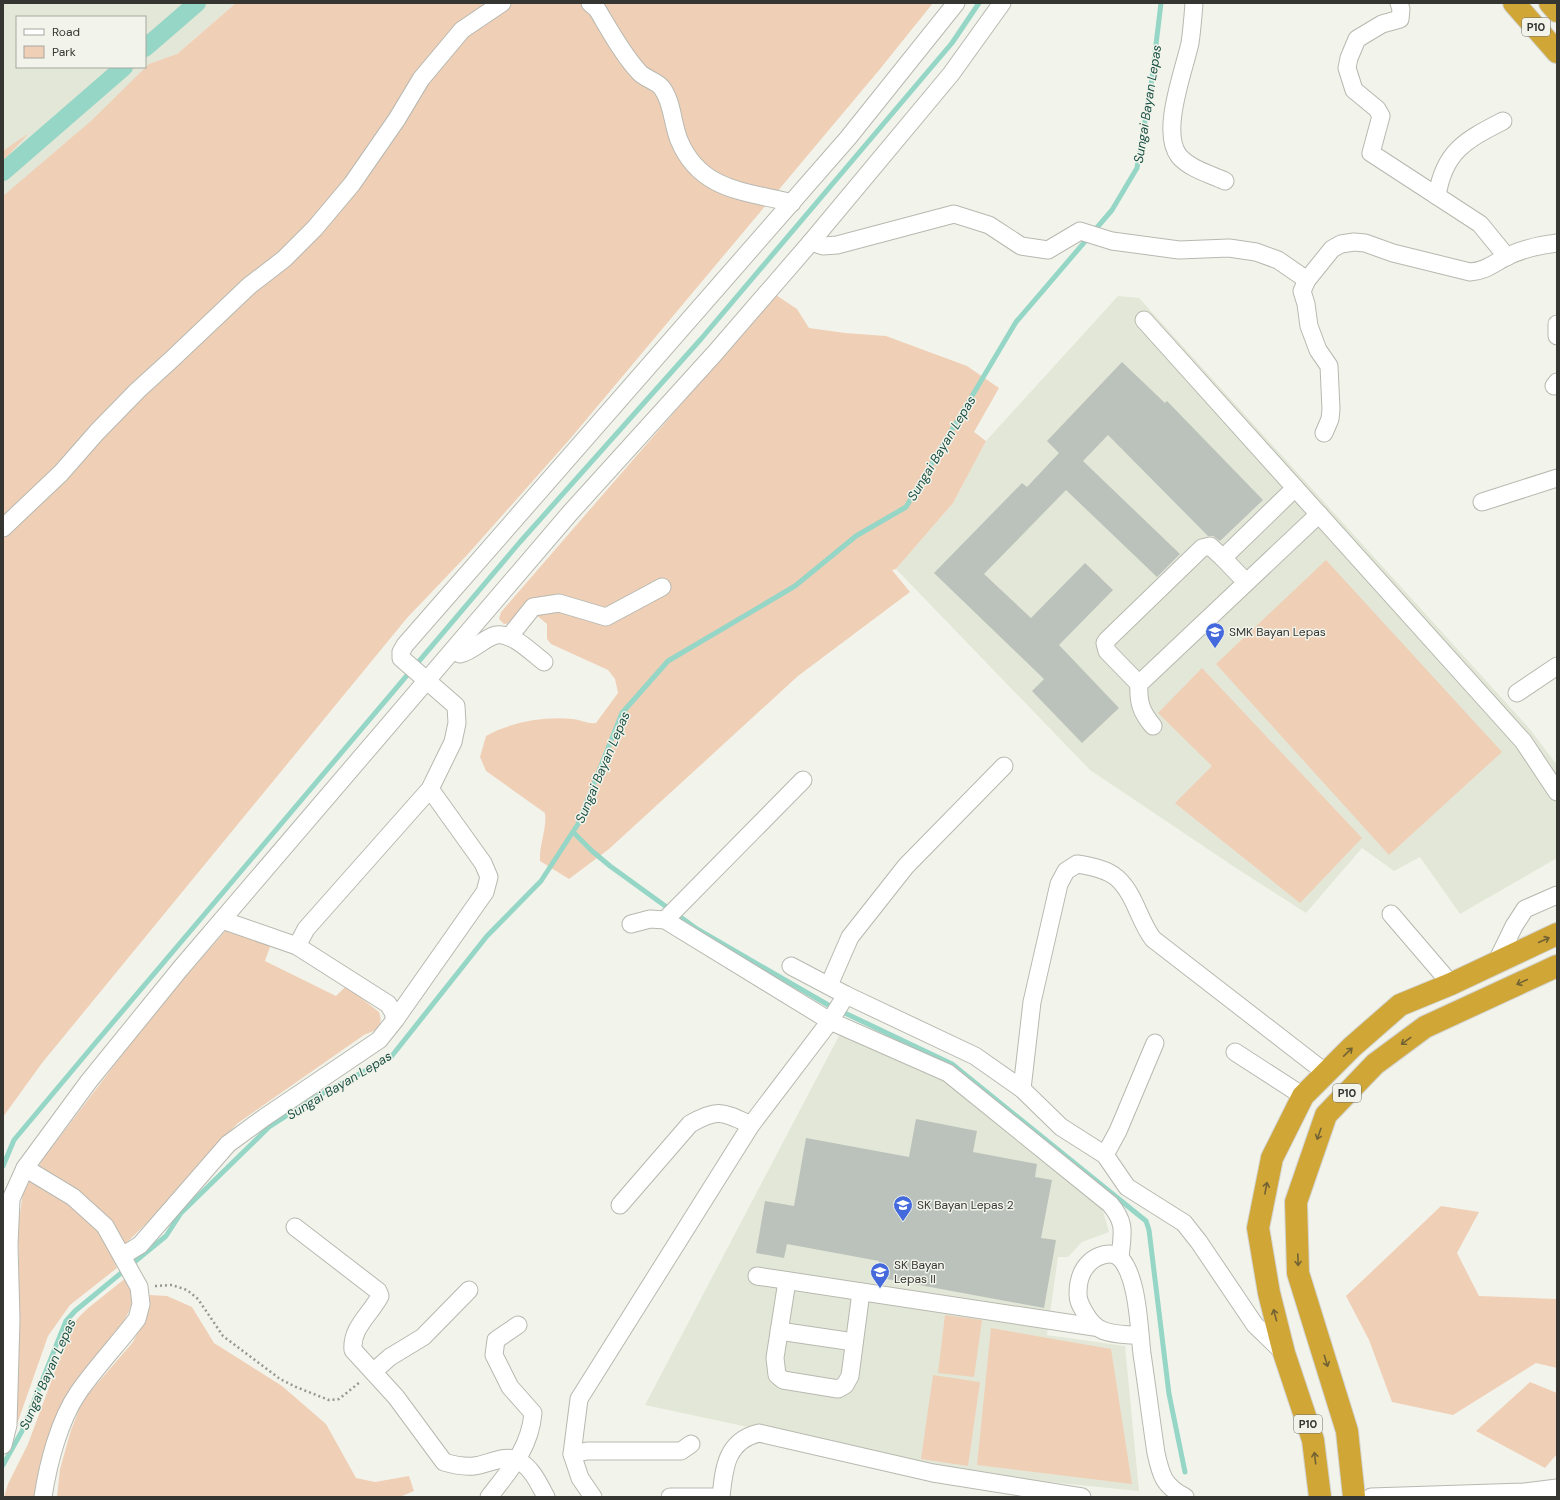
<svg xmlns="http://www.w3.org/2000/svg" width="1560" height="1500" font-family="'DM Sans',sans-serif">
  <style>
    .built { fill: #e3e7d7; fill-rule: evenodd }
    .green { fill: #f0cfb7 }
    .lines { fill: none; stroke-linecap: round; stroke-linejoin: round }
    .stream { stroke: #95d6c6; stroke-width: 5 }
    .canal { stroke: #95d6c6; stroke-width: 18 }
    .building { fill: #bac2bb }
    .minor-casing { stroke: #b7b9b0; stroke-width: 19 }
    .highway-casing { stroke: #d3d3d2; stroke-width: 24 }
    .path { stroke: #969791; stroke-width: 2.5; stroke-dasharray: 2 3; stroke-linecap: butt }
    .minor { stroke: #fff; stroke-width: 17 }
    .highway { stroke: #d0a737; stroke-width: 22 }
    .oneway { stroke: #736334 }
    .labels { text-anchor: middle; stroke-width: 3; stroke-linejoin: round; paint-order: stroke }
    .shield { fill: #f2f4eb; stroke: #6e6f6a; stroke-width: 1 }
    .shield-label { font-size: 11px; font-weight: bold; fill: #353632 }
    .poi-label { font-size: 12px; fill: #353632; stroke: #f2f4eb; text-anchor: start }
    .water-label { font-size: 13px; font-style: italic; fill: #194f44; stroke: #f2f4eb }
  </style>
  <rect width="100%" height="100%" fill="#f2f4eb"/>
  <g class="built">
    <path d="M 3,3 L 236,3 L 3,204 ZM 17,17 L 145,17 L 145,67 L 17,67 Z"/>
    <polygon points="1118,296 1139,298 1529,728 1557,765 1557,858 1460,914 1420,857 1394,871 1362,848 1306,913 1236,868 1090,770 896,569 953,503 986,441"/>
    <polygon points="841,1032 949,1079 1083,1187 1103,1211 1109,1232 1082,1242 1068,1257 1058,1257 1047,1335 1125,1346 1139,1491 968,1474 645,1405"/>
  </g>
  <g class="green">
    <polygon points="236,3 933,3 880,69 570,439 468,554 407,618 42,1063 3,1117 3,196 91,121 149,64 177,54"/>
    <polygon points="29,133 3,161 3,151"/>
    <path d="M 776,295 L 797,309 L 809,328 L 845,333 L 886,336 L 967,366 L 999,388 L 974,432 L 986,441 L 953,503 L 896,569 L 892,570 L 910,592 L 798,676 L 609,849 L 569,879 L 540,861 C 539,844 547,830 545,813 L 486,771 L 480,757 L 486,736 C 511,722 544,716 573,719 C 582,720 587,724 596,723 L 618,693 L 615,679 L 608,670 L 551,644 L 547,639 L 547,624 L 535,614 L 512,623 L 504,624 L 499,619 L 501,612 Z"/>
    <polygon points="1326,560 1502,752 1389,855 1216,664"/>
    <polygon points="1202,668 1362,838 1300,903 1175,803 1212,766 1158,713"/>
    <path d="M 228,928 L 271,944 L 265,961 L 336,996 L 346,986 L 379,1012 C 384,1027 377,1030 364,1035 L 238,1123 L 199,1163 L 157,1213 L 112,1257 L 117,1268 L 70,1305 L 48,1336 L 15,1430 L 19,1267 L 18,1227 L 23,1192 L 43,1159 L 156,1010 Z"/>
    <polygon points="1441,1206 1479,1212 1457,1253 1479,1296 1557,1299 1557,1368 1536,1363 1453,1415 1392,1402 1369,1340 1346,1296"/>
    <path d="M 127,1277 C 138,1302 129,1314 115,1334 L 43,1464 L 35,1497 L 4,1497 L 8,1484 L 28,1444 L 65,1344 L 77,1319 L 87,1309 Z"/>
    <polygon points="150,1295 167,1296 192,1307 214,1343 282,1386 326,1424 356,1478 375,1482 409,1476 414,1491 400,1497 57,1497 60,1469 71,1430 83,1400 133,1342 141,1326"/>
    <polygon points="945,1315 982,1320 974,1377 938,1373"/>
    <polygon points="991,1328 1111,1349 1132,1484 977,1465"/>
    <polygon points="933,1375 980,1382 968,1466 921,1459"/>
    <polygon points="1530,1382 1557,1393 1557,1454 1545,1468 1476,1431"/>
  </g>
  <g class="lines">
    <g class="stream">
      <polyline points="573,832 592,851 610,866 697,929 830,1006 952,1064 1146,1221 1149,1230 1169,1394 1185,1472"/>
      <polyline points="3,1166 14,1140 92,1047 520,542 701,339 952,43 979,3"/>
      <polyline points="3,1465 22,1431 66,1321 75,1311 166,1236 181,1213 269,1127 314,1098 391,1057 487,936 541,881 578,824 622,713 668,661 795,586 856,536 906,507 1016,322 1112,210 1137,168 1151,86 1161,3"/>
    </g>
    <g class="canal">
      <polyline points="145,48 197,3"/>
      <polyline points="3,172 124,67"/>
    </g>
  </g>
  <g class="building">
    <polygon points="1122,362 1165,403 1167,401 1263,500 1220,541 1213,536 1208,536 1108,435 1083,461 1180,554 1157,577 1066,490 984,574 1031,618 1085,563 1113,590 1059,645 1119,708 1082,743 1032,691 1044,679 934,573 1022,483 1027,487 1059,453 1047,441"/>
    <polygon points="916,1119 977,1131 973,1152 1037,1164 1035,1177 1052,1180 1041,1238 1056,1240 1044,1308 876,1277 879,1261 787,1244 784,1258 756,1253 765,1201 794,1206 806,1138 909,1157"/>
  </g>
  <g class="lines">
    <g class="minor-casing">
      <g id="minor">
        <path d="M 590,3 L 597,9 C 609,29 623,55 639,72 C 645,79 657,81 662,88 C 673,103 672,123 679,140 C 700,191 745,191 792,203"/>
        <path d="M 1194,3 C 1193,16 1192,30 1190,43 C 1184,71 1160,132 1179,156 C 1190,169 1210,174 1225,181"/>
        <polyline points="1399,3 1401,9 1400,19 1382,24 1357,39 1349,58 1347,68 1354,90 1377,109 1381,116 1371,153 1480,224 1507,257"/>
        <path d="M 1437,196 C 1444,151 1466,140 1503,121"/>
        <polyline points="811,242 823,246 837,245 954,214 989,225 1021,246 1048,250 1080,231 1112,241 1179,250 1229,248 1256,252 1278,260 1307,280"/>
        <polyline points="1144,320 1523,741 1557,792"/>
        <polyline points="1557,324 1557,336"/>
        <polyline points="1554,386 1557,382"/>
        <path d="M 1324,433 L 1330,419 L 1331,409 L 1329,366 L 1318,350 L 1309,326 L 1306,304 L 1302,291 L 1307,280 L 1332,249 L 1341,244 L 1354,242 L 1365,243 L 1393,253 L 1470,272 C 1486,271 1494,263 1508,256 C 1523,249 1540,245 1557,243"/>
        <polyline points="1482,502 1557,478"/>
        <polyline points="3,528 61,473 97,432 138,390 171,360 249,286 284,259 315,228 352,184 397,119 421,79 462,30 502,3"/>
        <polyline points="1223,558 1246,582"/>
        <polyline points="509,637 533,607 559,603 606,617 662,587"/>
        <path d="M 454,651 L 460,654 C 473,651 484,638 496,635 C 512,632 532,653 544,662"/>
        <polyline points="1139,684 1107,651 1105,643 1107,640 1202,548 1210,546 1223,558 1295,488"/>
        <polyline points="1517,693 1557,666"/>
        <path d="M 1153,726 C 1141,712 1138,702 1139,684 L 1319,514"/>
        <polyline points="1391,914 1451,984"/>
        <polyline points="222,920 297,946 388,1004 393,1012 395,1020"/>
        <polyline points="665,920 803,780"/>
        <path d="M 631,924 L 650,919 L 665,920 L 830,1021 L 948,1073 L 1110,1204 C 1127,1224 1122,1234 1120,1258"/>
        <polyline points="297,946 306,929 430,789 453,742 457,723 456,706 401,658 401,652 405,645 848,138 956,3"/>
        <polyline points="1497,961 1514,926 1525,909 1557,895"/>
        <polyline points="791,966 846,995 975,1056 1022,1089 1061,1127 1105,1155 1127,1187 1184,1223 1199,1242 1255,1325 1284,1353"/>
        <polyline points="829,985 850,937 906,866 1004,766"/>
        <polyline points="1235,1052 1303,1096"/>
        <path d="M 1022,1089 L 1032,1002 L 1059,884 L 1066,871 L 1077,864 C 1090,866 1107,869 1117,878 C 1135,894 1139,921 1153,939 L 1326,1073"/>
        <polyline points="1105,1155 1118,1131 1155,1043"/>
        <path d="M 25,1168 L 73,1197 L 105,1226 L 139,1287 L 141,1304 L 137,1319 C 118,1344 96,1367 78,1393 C 59,1421 48,1464 43,1497"/>
        <path d="M 620,1205 L 690,1124 C 718,1108 723,1112 751,1125"/>
        <path d="M 295,1227 L 378,1291 L 380,1296 C 370,1315 351,1328 353,1350 L 396,1397 L 444,1462 C 454,1465 464,1467 474,1466 C 487,1465 506,1453 519,1461 C 532,1468 539,1484 546,1497"/>
        <polyline points="122,1256 140,1245 228,1144 265,1117 379,1040 395,1020 485,892 489,877 483,863 430,789"/>
        <polyline points="757,1276 1094,1327"/>
        <polyline points="787,1281 775,1358 777,1375 783,1380 838,1389 845,1385 850,1376 861,1292"/>
        <polyline points="779,1331 854,1342"/>
        <path d="M 1140,1336 C 1116,1333 1098,1337 1085,1313 C 1081,1306 1078,1302 1078,1294 C 1078,1282 1080,1272 1089,1263 C 1096,1256 1112,1249 1121,1259 C 1138,1279 1139,1328 1142,1354 C 1147,1387 1151,1420 1156,1453 C 1161,1476 1164,1486 1185,1497"/>
        <polyline points="373,1372 390,1357 423,1337 469,1290"/>
        <polyline points="3,1445 8,1425 11,1319 9,1245 11,1199 25,1168 89,1081 180,969 570,513 715,353 811,242 951,74 1002,3"/>
        <polyline points="572,1454 587,1451 681,1451 691,1444"/>
        <path d="M 489,1497 C 510,1470 530,1448 533,1413 L 510,1387 L 494,1355 L 496,1340 L 518,1325"/>
        <polyline points="593,1497 580,1478 572,1454 579,1399 751,1125 830,1021 846,995"/>
        <polyline points="670,1497 713,1497"/>
        <path d="M 721,1497 C 724,1468 726,1441 759,1433 L 933,1473 L 1082,1497"/>
        <polyline points="1371,1497 1524,1492 1557,1488"/>
      </g>
    </g>
    <g class="highway-casing">
      <g id="highway">
        <polyline points="1514,3 1557,52"/>
        <polyline points="1550,3 1557,11"/>
        <polyline points="1320,1497 1313,1440 1284,1353 1269,1293 1258,1228 1272,1158 1303,1096 1352,1047 1400,1005 1451,984 1557,934"/>
        <polyline points="1354,1497 1347,1431 1298,1273 1296,1202 1326,1115 1375,1064 1425,1027 1557,966"/>
      </g>
    </g>
    <polyline class="path" points="155,1286 172,1285 187,1290 198,1299 223,1336 280,1379 296,1387 329,1400 339,1399 360,1382"/>
    <use href="#minor" class="minor"/>
    <use href="#highway" class="highway"/>
  </g>
  <defs><path id="oneway-shaft" d="M-6 0H5M1.5-3L5.5 0L1.5 3" fill="none" stroke-width="1.6" stroke-linecap="round" stroke-linejoin="round"/></defs>
  <g class="oneway">
    <use href="#oneway-shaft" transform="translate(1544 940) rotate(-24)"/>
    <use href="#oneway-shaft" transform="translate(1522 982) rotate(155)"/>
    <use href="#oneway-shaft" transform="translate(1406 1041) rotate(144)"/>
    <use href="#oneway-shaft" transform="translate(1348 1052) rotate(-44)"/>
    <use href="#oneway-shaft" transform="translate(1319 1134) rotate(109)"/>
    <use href="#oneway-shaft" transform="translate(1266 1188) rotate(-79)"/>
    <use href="#oneway-shaft" transform="translate(1298 1260) rotate(88)"/>
    <use href="#oneway-shaft" transform="translate(1275 1315) rotate(-105)"/>
    <use href="#oneway-shaft" transform="translate(1326 1361) rotate(73)"/>
    <use href="#oneway-shaft" transform="translate(1315 1458) rotate(-97)"/>
  </g>
  <defs>
    <g id="school-pin" transform="scale(1)"><path d="M0 17L-7.5 6A9.5 9.5 0 1 1 7.5 6Z" fill="#4469dc" stroke="#f2f4eb"/><path d="M0-5L7-2L0 1L-7-2ZM-4 1L0 2.5L4 1V4Q0 6-4 4Z" fill="#fff"/></g>
  </defs>
  <g fill-rule="evenodd">
    <use href="#school-pin" x="1215" y="632"/>
    <use href="#school-pin" x="903" y="1205"/>
    <use href="#school-pin" x="880" y="1272"/>
  </g>
  <g class="labels">
    <g class="shield">
      <rect x="1522" y="18" width="28" height="18" rx="3"/>
      <rect x="1333" y="1084" width="28" height="18" rx="3"/>
      <rect x="1294" y="1415" width="28" height="18" rx="3"/>
    </g>
    <g class="shield-label">
      <text x="1536" y="31">P10</text>
      <text x="1347" y="1097">P10</text>
      <text x="1308" y="1428">P10</text>
    </g>
    <g class="poi-label">
      <text x="1229" y="636">SMK Bayan Lepas</text>
      <text x="917" y="1209">SK Bayan Lepas 2</text>
      <text x="894" y="1269">SK Bayan<tspan x="894" dy="14">Lepas II</tspan></text>
    </g>
    <g class="water-label">
      <text transform="translate(1147 104) rotate(-81)" y="5">Sungai Bayan Lepas</text>
      <text transform="translate(941 448) rotate(-59)" y="5">Sungai Bayan Lepas</text>
      <text transform="translate(602 767) rotate(-67)" y="5">Sungai Bayan Lepas</text>
      <text transform="translate(339 1085) rotate(-31)" y="5">Sungai Bayan Lepas</text>
      <text transform="translate(47 1374) rotate(-66)" y="5">Sungai Bayan Lepas</text>
    </g>
  </g>
  <rect width="1560" height="1500" fill="none" stroke="#353632" stroke-width="8"/>
  <rect x="16" y="16" width="130" height="52" fill="#f2f4eb" stroke="#a6a8a1"/>
  <rect x="24" y="29" width="20" height="6" fill="#ffffff" stroke="#a6a8a1"/>
  <text x="52" y="36" font-size="12" fill="#353632">Road</text>
  <rect x="24" y="46" width="20" height="12" fill="#f0cfb7" stroke="#a6a8a1"/>
  <text x="52" y="56" font-size="12" fill="#353632">Park</text>
</svg>
